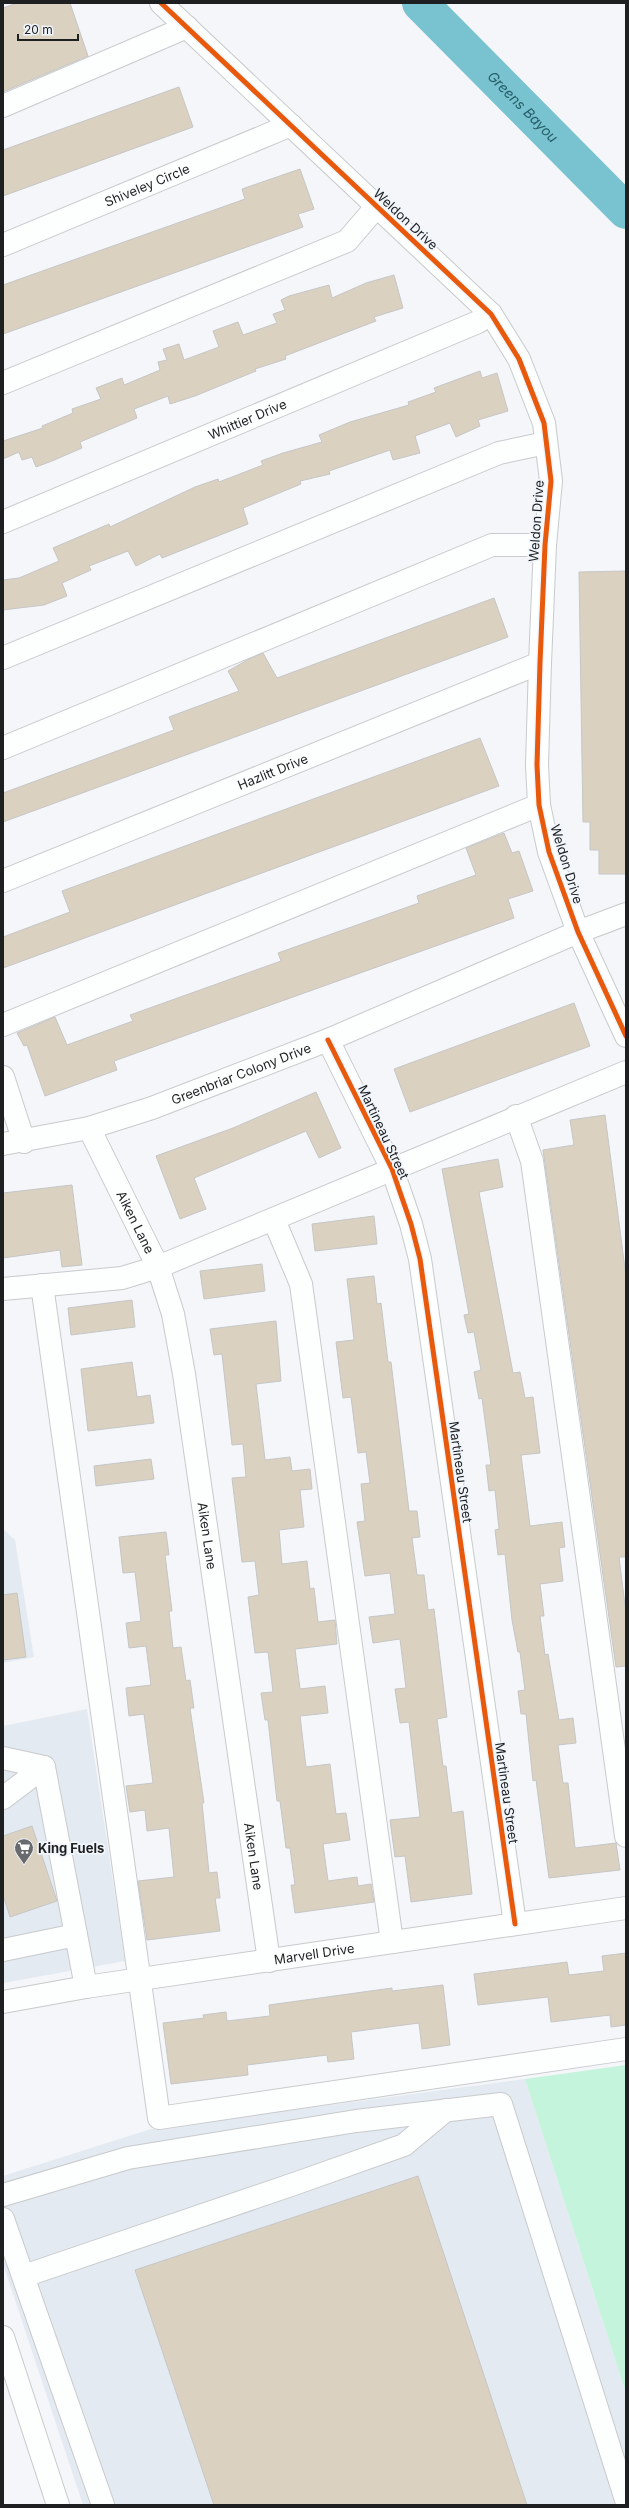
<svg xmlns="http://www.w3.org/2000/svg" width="629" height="2508" font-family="Inter,sans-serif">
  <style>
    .built { fill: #e4eaf1 }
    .green { fill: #c4f4db }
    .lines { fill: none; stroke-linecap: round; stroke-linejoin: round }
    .river { stroke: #79c3d0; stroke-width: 36 }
    .building { fill: #dad1c1; stroke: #c6c6c6 }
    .minor-casing { stroke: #c8cacc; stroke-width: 24 }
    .major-casing { stroke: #c8cacc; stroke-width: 24 }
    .minor { stroke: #fdfefe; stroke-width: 22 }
    .major { stroke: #fdfefe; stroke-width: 22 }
    .cycleway-casing { stroke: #f1f6fc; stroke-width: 8 }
    .cycleway { stroke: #e8590c; stroke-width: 5 }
    .labels { text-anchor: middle; stroke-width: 3.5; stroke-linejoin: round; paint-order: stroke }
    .street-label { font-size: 13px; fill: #1e1f21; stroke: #f1f6fc }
    .poi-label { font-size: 13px; font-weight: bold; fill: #1e1f21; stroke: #f1f6fc; text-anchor: start }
    .water-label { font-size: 14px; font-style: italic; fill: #265f68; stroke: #f1f6fc }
  </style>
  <rect width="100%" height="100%" fill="#f4f6f9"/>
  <g class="built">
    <polygon points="3,1529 15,1540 34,1657 3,1663"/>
    <polygon points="87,1709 125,1961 3,1983 3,1726"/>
    <polygon points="525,2079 626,2393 626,2505 83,2505 3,2264 3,2176 151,2129"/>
  </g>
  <polygon class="green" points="626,2065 626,2393 525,2079"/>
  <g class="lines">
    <path class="river" id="s1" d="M 420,3 L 626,211"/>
  </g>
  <g class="building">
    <polygon points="17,3 70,3 88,56 3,92 3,8"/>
    <polygon points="179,87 193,127 3,196 3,150"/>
    <polygon points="300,169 314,209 298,214 303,227 3,334 3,285 245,199 242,189"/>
    <polygon points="394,275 403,308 374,317 376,321 285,356 286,359 255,369 256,371 195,396 170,404 168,396 134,409 137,418 80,442 82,448 52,461 36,467 32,457 22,460 19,452 3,459 3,441 43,428 42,426 73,413 72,409 101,399 96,388 122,378 124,385 160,370 158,362 167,360 163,349 179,344 184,360 219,347 213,331 238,322 243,335 277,323 273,314 285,310 281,300 289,296 329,285 332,298 366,283"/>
    <polygon points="480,371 482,378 497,373 508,411 478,420 480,426 456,437 450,423 415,436 420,453 393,460 390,450 329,471 330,474 300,481 301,484 243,508 248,524 162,558 160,554 136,566 128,551 89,566 91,570 62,583 67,596 44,605 3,610 3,580 19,578 59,561 53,548 109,524 110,527 195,487 218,479 219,482 263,465 261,461 283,453 322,442 319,435 350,422 409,405 408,402 436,392 434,388"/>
    <polygon points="626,571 626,874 599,874 599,850 590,850 590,822 583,822 579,572"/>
    <polygon points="494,598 508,637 3,822 3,793 174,730 169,717 239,691 228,671 249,659 263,653 277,678"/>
    <polygon points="480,738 499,786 3,968 3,937 70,912 62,891"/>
    <polygon points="504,833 512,853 519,851 533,891 508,899 514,918 114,1061 117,1070 45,1096 27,1045 24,1046 17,1033 55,1017 67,1045 133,1021 130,1015 281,961 278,953 419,903 417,896 476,875 466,848"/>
    <polygon points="574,1003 590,1046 410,1112 394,1069"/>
    <polygon points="316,1092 341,1148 319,1158 306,1131 194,1178 206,1209 180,1219 156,1156 233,1128"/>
    <polygon points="605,1115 626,1276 626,1557 619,1557 626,1613 626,1666 616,1667 543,1150 574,1145 570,1120"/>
    <polygon points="498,1159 503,1187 479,1192 513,1373 520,1372 525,1398 533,1397 540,1453 521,1455 530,1526 562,1522 565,1547 559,1548 563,1581 540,1584 544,1616 540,1616 545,1655 548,1654 559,1720 573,1718 576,1743 558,1745 563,1783 568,1783 575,1848 616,1843 620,1870 549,1878 536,1780 533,1781 526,1714 521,1714 518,1691 525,1690 520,1652 518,1652 512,1620 505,1554 498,1555 495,1530 499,1529 495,1490 489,1491 486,1465 491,1465 482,1398 479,1399 474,1372 481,1370 474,1332 468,1333 464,1315 469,1314 442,1169"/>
    <polygon points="72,1185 82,1265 62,1267 60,1250 3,1258 3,1193"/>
    <polygon points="374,1216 377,1244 315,1251 312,1224"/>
    <polygon points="262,1264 265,1291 204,1299 200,1271"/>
    <polygon points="374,1276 377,1304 381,1303 388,1362 391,1362 409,1511 417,1511 420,1537 412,1538 417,1575 424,1575 428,1610 434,1609 447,1717 437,1719 443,1766 446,1766 452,1813 463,1811 472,1894 411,1902 405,1856 395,1857 390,1820 420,1817 409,1722 400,1723 395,1689 406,1688 400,1639 373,1643 369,1617 395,1614 390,1573 365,1576 357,1522 365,1521 361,1484 370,1483 366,1452 358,1453 351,1397 343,1398 336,1342 354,1340 347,1279"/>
    <polygon points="132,1300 135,1327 71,1335 68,1308"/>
    <polygon points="276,1321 281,1381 256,1384 265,1460 290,1457 292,1471 310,1469 312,1489 300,1490 304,1527 279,1530 282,1564 307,1561 310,1589 314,1588 318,1622 335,1620 337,1644 295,1649 300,1689 325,1686 328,1713 300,1716 306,1767 330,1764 336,1814 346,1813 350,1840 323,1844 328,1881 357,1877 358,1886 371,1884 374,1902 295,1913 291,1885 295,1885 290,1848 286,1848 280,1801 277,1801 268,1720 265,1720 261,1693 273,1692 268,1652 255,1653 248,1597 259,1595 255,1561 242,1562 232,1478 246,1477 243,1444 232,1445 222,1354 214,1355 210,1329"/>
    <polygon points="132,1362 137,1397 150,1395 154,1423 88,1431 81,1369"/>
    <polygon points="151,1459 154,1479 96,1486 94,1466"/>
    <polygon points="166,1532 169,1555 165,1555 172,1611 169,1611 173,1648 181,1647 186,1681 190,1680 194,1708 190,1708 204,1803 202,1803 209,1873 217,1872 220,1898 215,1898 220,1931 147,1940 138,1881 174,1877 169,1828 147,1831 145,1810 130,1812 126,1786 153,1783 144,1714 129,1716 126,1688 151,1685 146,1646 129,1648 126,1623 141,1621 135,1572 123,1573 119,1537"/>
    <polygon points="17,1593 26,1657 3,1660 3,1595"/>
    <polygon points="32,1826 57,1901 10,1917 3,1895 3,1836"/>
    <polygon points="626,1953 626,2025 611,2027 610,2015 551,2022 548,1997 478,2005 474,1974 567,1962 569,1975 604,1971 602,1956"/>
    <polygon points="443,1985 450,2045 422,2049 419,2023 351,2032 354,2059 328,2062 327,2055 247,2065 248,2075 171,2084 163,2023 204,2018 203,2015 226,2012 227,2021 270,2016 269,2005 392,1988 392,1991"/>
    <polygon points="418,2176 527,2505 214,2505 135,2270"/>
  </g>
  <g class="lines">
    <g class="minor-casing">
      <g id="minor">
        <polyline points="161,3 491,314 519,359 544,423 551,481 545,545 540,663 537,765 539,805 549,852 578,932 626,1036"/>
        <polyline points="3,106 187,27"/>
        <path id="s2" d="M 3,245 L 291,125"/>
        <polyline points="3,383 347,241 377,206"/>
        <path id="s3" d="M 3,522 L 478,322 L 491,314"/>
        <polyline points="3,658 499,453 546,443"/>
        <polyline points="3,748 492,545 545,545"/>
        <path id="s4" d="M 3,881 L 540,663"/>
        <polyline points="3,1025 539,805"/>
        <polyline points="328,1040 392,1169 411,1224 420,1259 515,1924"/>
        <polyline points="3,1077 24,1142"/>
        <polyline points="516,1116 532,1161 626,1836"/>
        <path id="s5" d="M 89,1128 L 158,1267 L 173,1314 L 184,1374 L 269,1961"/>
        <path id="s6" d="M 3,1144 L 89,1128 L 152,1108 L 328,1040 L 578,932 L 626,914"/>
        <polyline points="274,1220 301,1284 392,1942"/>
        <polyline points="42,1285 159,2118 626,2049"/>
        <polyline points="3,1289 122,1278 158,1267 626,1072"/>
        <polyline points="3,1758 44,1767"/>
        <polyline points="3,1798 44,1767 86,1987"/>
        <polyline points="3,1950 76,1935"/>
        <path id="s7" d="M 3,2002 L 86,1987 L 626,1908"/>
        <polyline points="3,2195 128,2158 356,2121 501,2104 626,2500"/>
        <polyline points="3,2219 103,2505"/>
        <polyline points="24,2276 294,2184 404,2145 446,2110"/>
      </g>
    </g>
    <g class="major-casing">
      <polyline id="major" points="3,2337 58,2505"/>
    </g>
    <use href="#minor" class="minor"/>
    <use href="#major" class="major"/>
    <g class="cycleway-casing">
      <g id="cycleway">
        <polyline points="161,3 491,314 519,359 544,423 551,481 545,545 540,663 537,765 539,805 549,852 578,932 626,1036"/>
        <polyline points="328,1040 392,1169 411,1224 420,1259 515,1924"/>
      </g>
    </g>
    <use href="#cycleway" class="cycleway"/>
  </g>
  <defs>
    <g id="supermarket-pin" transform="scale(1)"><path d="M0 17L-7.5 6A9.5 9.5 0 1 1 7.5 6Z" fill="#696a6d" stroke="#f1f6fc"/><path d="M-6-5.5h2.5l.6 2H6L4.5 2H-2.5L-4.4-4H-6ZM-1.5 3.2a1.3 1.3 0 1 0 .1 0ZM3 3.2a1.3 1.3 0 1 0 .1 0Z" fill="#fff"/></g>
  </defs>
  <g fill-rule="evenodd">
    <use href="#supermarket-pin" x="24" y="1848"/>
  </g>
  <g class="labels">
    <g class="street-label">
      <text dy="5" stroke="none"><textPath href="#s2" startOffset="156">Shiveley Circle</textPath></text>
      <text transform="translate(406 219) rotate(43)" y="5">Weldon Drive</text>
      <text dy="5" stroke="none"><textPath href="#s3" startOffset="265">Whittier Drive</textPath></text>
      <text transform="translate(536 521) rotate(-86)" y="5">Weldon Drive</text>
      <text dy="5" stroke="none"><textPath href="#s4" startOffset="291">Hazlitt Drive</textPath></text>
      <text transform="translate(567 864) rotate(73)" y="5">Weldon Drive</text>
      <text dy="5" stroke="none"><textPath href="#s6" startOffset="249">Greenbriar Colony Drive</textPath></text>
      <text transform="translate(384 1132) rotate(65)" y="5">Martineau Street</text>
      <text dy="5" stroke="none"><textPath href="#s5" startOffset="105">Aiken Lane</textPath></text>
      <text transform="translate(461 1472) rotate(82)" y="5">Martineau Street</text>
      <text dy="5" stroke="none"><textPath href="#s5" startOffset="429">Aiken Lane</textPath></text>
      <text transform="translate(507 1793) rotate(82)" y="5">Martineau Street</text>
      <text dy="5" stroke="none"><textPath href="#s5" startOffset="753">Aiken Lane</textPath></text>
      <text dy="5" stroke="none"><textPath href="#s7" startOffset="315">Marvell Drive</textPath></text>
    </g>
    <g class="poi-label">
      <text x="38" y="1853">King Fuels</text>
    </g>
    <g class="water-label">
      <text dy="5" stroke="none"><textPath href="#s1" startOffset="146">Greens Bayou</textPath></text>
    </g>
  </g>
  <rect width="629" height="2508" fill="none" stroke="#1e1f21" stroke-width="8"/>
  <path d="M18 34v6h60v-6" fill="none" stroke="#1e1f21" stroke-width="2"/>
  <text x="24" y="34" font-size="12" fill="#1e1f21" stroke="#f1f6fc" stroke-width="3" paint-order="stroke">20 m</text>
</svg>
